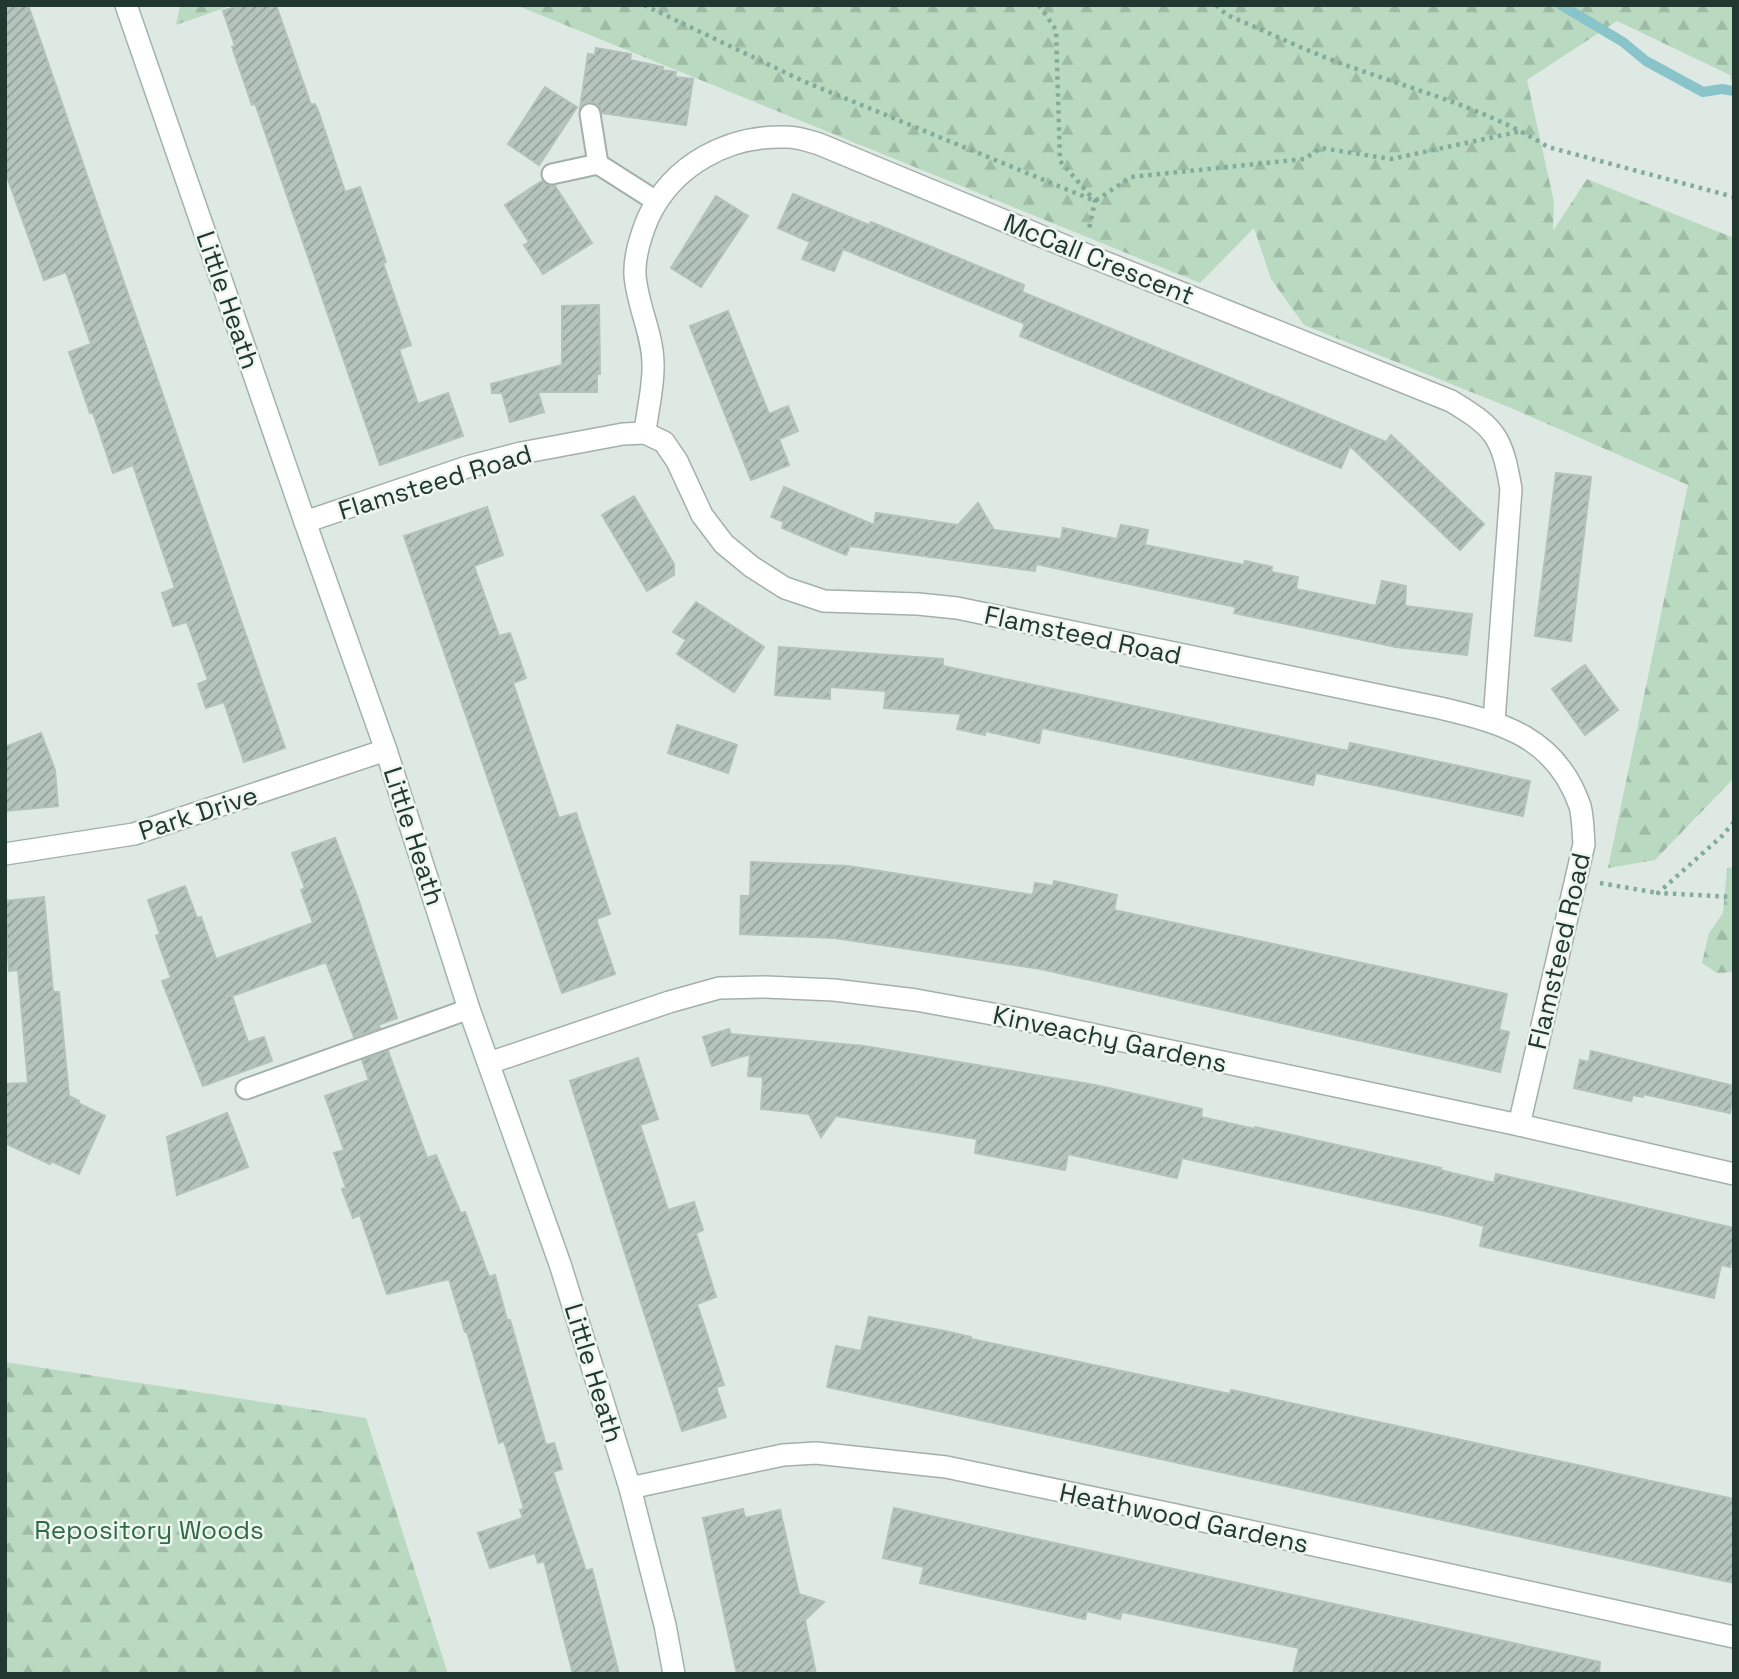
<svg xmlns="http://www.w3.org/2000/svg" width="1739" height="1679" font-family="'Space Grotesk',sans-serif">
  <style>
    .forest { fill: url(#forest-firs) }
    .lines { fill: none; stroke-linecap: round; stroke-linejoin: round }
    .stream { stroke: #8ac4cb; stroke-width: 10 }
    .building { fill: url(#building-hatch); stroke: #b2c2bb; stroke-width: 2 }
    .service-casing { stroke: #a2b0ab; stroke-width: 23 }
    .minor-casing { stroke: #a2b0ab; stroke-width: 24 }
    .secondary-casing { stroke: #9fb4ab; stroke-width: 24 }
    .path { stroke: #82ab9c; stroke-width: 4.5; stroke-dasharray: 3.5 5; stroke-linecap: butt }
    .service { stroke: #fff; stroke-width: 19 }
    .minor { stroke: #fff; stroke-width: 21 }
    .secondary { stroke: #fff; stroke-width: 21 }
    .labels { text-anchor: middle; stroke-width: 5; stroke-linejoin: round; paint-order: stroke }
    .street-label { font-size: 26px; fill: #213831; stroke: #eff6f2 }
    .park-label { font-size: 26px; fill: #2f6c43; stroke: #eff6f2 }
  </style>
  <defs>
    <pattern id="forest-firs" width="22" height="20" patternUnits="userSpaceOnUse" patternTransform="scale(1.75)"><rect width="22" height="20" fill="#b9d9c0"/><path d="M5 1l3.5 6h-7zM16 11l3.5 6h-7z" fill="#9fbba5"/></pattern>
    <pattern id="building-hatch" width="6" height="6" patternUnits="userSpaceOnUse" patternTransform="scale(1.75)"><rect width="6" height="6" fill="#b5c4bd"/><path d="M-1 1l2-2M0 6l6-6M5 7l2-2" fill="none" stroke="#93a09a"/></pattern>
  </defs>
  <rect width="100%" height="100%" fill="#dfe9e4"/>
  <g class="forest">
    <polygon points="180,5 233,5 176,25"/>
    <polygon points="516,5 1734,5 1734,94 1730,75 1617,21 1527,80 1554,202 1553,231 1587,179 1734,238 1734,778 1655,860 1608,868 1688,485 1511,408 1304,325 1271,279 1254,228 1200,283"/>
    <polygon points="1734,867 1734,972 1717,973 1702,963 1709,933 1723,913 1727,868"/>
    <polygon points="5,1362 366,1418 448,1674 5,1674"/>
  </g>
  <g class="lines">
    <polyline class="stream" points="1561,5 1623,42 1646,61 1703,92 1722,89 1734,91"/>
  </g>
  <g class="building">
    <polygon points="5,5 28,5 285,748 244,762 224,702 206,708 198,684 208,680 187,622 173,626 162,593 175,588 133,465 113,473 93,413 90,413 69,352 91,344 66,272 44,280 5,171"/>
    <polygon points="241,5 276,5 311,105 315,104 319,113 345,192 360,187 386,262 383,263 411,345 399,349 418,404 448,393 463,436 380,465 255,103 252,105 232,47 235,46 223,11"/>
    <polygon points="596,48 631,54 630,60 663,67 662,70 676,72 675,77 693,79 686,125 602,113 600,107 594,102 587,102 580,108 588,54 595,55"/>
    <polygon points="545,87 577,107 539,165 508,144"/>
    <polygon points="542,181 548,185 555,186 592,243 543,274 524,245 529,242 505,205"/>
    <polygon points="793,194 869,225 871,222 1024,285 1022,292 1386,442 1391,435 1484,524 1460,550 1350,446 1341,468 1020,336 1025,324 843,249 834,271 802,259 810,242 778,228"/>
    <polygon points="716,196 748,216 701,287 671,268"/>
    <polygon points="599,305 600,374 597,374 597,392 538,392 544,412 510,422 502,393 492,393 491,384 562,365 562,306"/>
    <polygon points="728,311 769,414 788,406 798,431 779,439 789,465 751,480 690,326"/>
    <polygon points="1556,473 1591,477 1571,641 1535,636"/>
    <polygon points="784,487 874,525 876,513 958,525 978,503 994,530 1061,539 1063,528 1117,539 1121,525 1148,530 1145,545 1244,565 1245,561 1272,567 1271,572 1298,577 1296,589 1376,606 1382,581 1406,586 1405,606 1472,614 1467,655 1396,647 1234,613 1236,607 1036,564 1035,571 850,546 846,555 782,528 784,522 771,517"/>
    <polygon points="634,496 674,564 674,575 647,591 602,515"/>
    <polygon points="487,507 503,555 474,566 499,636 510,633 526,678 513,683 559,818 576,813 610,914 596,919 615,974 562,993 404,536"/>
    <polygon points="696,602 764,647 734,692 677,654 686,640 673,632"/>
    <polygon points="779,647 943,659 943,666 1348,751 1350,743 1530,781 1523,816 1316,773 1313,785 1042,728 1039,743 985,731 985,735 957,729 961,714 884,708 886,691 830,687 830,699 775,695"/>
    <polygon points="1585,665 1618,710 1585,735 1552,689"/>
    <polygon points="677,725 737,745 728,773 668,753"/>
    <polygon points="41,733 55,770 58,806 5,811 5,747"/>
    <polygon points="335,838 359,901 397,1018 378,1025 380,1028 354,1037 326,962 232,996 248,1042 264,1037 272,1061 203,1086 162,981 171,978 156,936 160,934 148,900 185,886 197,918 201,917 216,959 313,923 301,890 305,888 292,853"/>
    <polygon points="751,862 848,866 1033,895 1035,883 1053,886 1054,881 1117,895 1114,910 1507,994 1499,1030 1509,1032 1500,1072 1041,969 835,938 740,934 741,896 750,896"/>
    <polygon points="44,897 53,992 59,992 69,1096 79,1101 78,1103 105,1116 79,1174 51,1161 50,1164 5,1143 5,1084 28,1083 18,970 9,971 5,901"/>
    <polygon points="729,1029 731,1034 864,1046 1095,1085 1202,1109 1201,1117 1255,1129 1255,1127 1441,1168 1440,1170 1494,1183 1496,1174 1734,1228 1734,1250 1730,1267 1721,1265 1714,1298 1480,1246 1484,1226 1447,1216 1182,1158 1177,1178 1068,1154 1065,1170 975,1153 977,1139 836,1116 821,1137 809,1114 761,1109 763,1077 748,1076 750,1054 712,1066 703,1037"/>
    <polygon points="388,1051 427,1158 436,1155 461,1214 465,1212 489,1277 495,1275 507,1320 510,1320 546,1445 554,1443 562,1469 553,1472 586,1571 592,1569 619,1674 573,1674 544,1561 538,1563 535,1553 490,1568 478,1533 523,1518 520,1510 524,1509 504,1441 499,1443 467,1332 465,1332 449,1279 387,1294 360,1215 353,1218 342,1189 346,1188 334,1153 344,1150 325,1096 369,1080 362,1060"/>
    <polygon points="1591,1051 1734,1086 1730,1113 1643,1094 1643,1097 1633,1095 1631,1101 1574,1088 1580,1060 1589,1062"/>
    <polygon points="638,1058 658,1119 640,1125 656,1173 668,1210 694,1202 703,1230 696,1233 716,1297 697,1304 724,1385 716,1387 726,1417 682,1431 570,1081"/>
    <polygon points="227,1113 248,1167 177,1195 167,1137"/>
    <polygon points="869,1317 945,1331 971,1337 971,1339 1230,1394 1231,1390 1734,1499 1734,1583 827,1387 836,1346 861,1351"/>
    <polygon points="894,1508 1600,1662 1599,1674 1293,1674 1299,1648 1122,1612 1120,1619 1087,1611 1085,1619 920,1583 924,1567 883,1558"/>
    <polygon points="743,1509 745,1518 780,1510 799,1594 824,1602 805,1620 816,1674 737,1674 703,1518"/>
  </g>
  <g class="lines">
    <g class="service-casing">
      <g id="service">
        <polyline points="590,114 598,164"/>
        <polyline points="552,174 598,164 656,201"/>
        <polyline points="246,1089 469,1009"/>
      </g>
    </g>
    <g class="minor-casing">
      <g id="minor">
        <path d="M 645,433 C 647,411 654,387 653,364 C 653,334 637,305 635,275 C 634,256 641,235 648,218 C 673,164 729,135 787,137 C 798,137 809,141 819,144 L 1082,253 L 1451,401 C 1496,428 1502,437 1511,489 L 1494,721"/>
        <path d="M 305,522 L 467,467 L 521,453 L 623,434 L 645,433 L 664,442 L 677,461 L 702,515 L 724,544 L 752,567 L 785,588 L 824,601 L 918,604 L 957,608 L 1440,708 C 1503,723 1556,737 1580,806 C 1583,817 1583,832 1584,844 L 1519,1125"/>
        <polyline points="5,854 134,834 386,750"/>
        <polyline points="489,1063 669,1002 719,988 765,987 834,990 916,1000 1020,1019 1519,1125 1734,1174"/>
        <polyline points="630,1488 783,1455 816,1453 946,1467 1176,1515 1734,1637"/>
      </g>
    </g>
    <g class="secondary-casing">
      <polyline id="secondary" points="126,5 305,522 386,750 469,1009 560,1264 630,1488 665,1625 674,1674"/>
    </g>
    <g class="path">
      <polyline points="644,5 803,81 1095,201 1131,177 1304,159 1321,148 1391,159 1522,131"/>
      <polyline points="1039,5 1056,30 1060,161 1095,201 1089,229"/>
      <path d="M 1216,5 L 1227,15 C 1265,31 1302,49 1340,63 C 1410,89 1484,107 1548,147 L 1734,197"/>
      <polyline points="1734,822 1722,836 1658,893 1734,897"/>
      <polyline points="1600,883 1658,893"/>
    </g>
    <use href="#service" class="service"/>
    <use href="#minor" class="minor"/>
    <use href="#secondary" class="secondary"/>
  </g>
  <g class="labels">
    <g class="street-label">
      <text transform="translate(1099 259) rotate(22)" y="9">McCall Crescent</text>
      <text transform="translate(228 300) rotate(71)" y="9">Little Heath</text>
      <text transform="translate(435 482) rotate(-17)" y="9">Flamsteed Road</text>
      <text transform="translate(1083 635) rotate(12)" y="9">Flamsteed Road</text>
      <text transform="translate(198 813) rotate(-18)" y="9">Park Drive</text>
      <text transform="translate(414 836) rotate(72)" y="9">Little Heath</text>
      <text transform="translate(1559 951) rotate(-77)" y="9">Flamsteed Road</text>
      <text transform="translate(1110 1039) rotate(12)" y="9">Kinveachy Gardens</text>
      <text transform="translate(594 1373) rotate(73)" y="9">Little Heath</text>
      <text transform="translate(1184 1518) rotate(12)" y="9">Heathwood Gardens</text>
    </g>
    <g class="park-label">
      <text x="149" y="1539">Repository Woods</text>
    </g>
  </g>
  <rect width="1739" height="1679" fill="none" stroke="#213831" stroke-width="14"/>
</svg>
